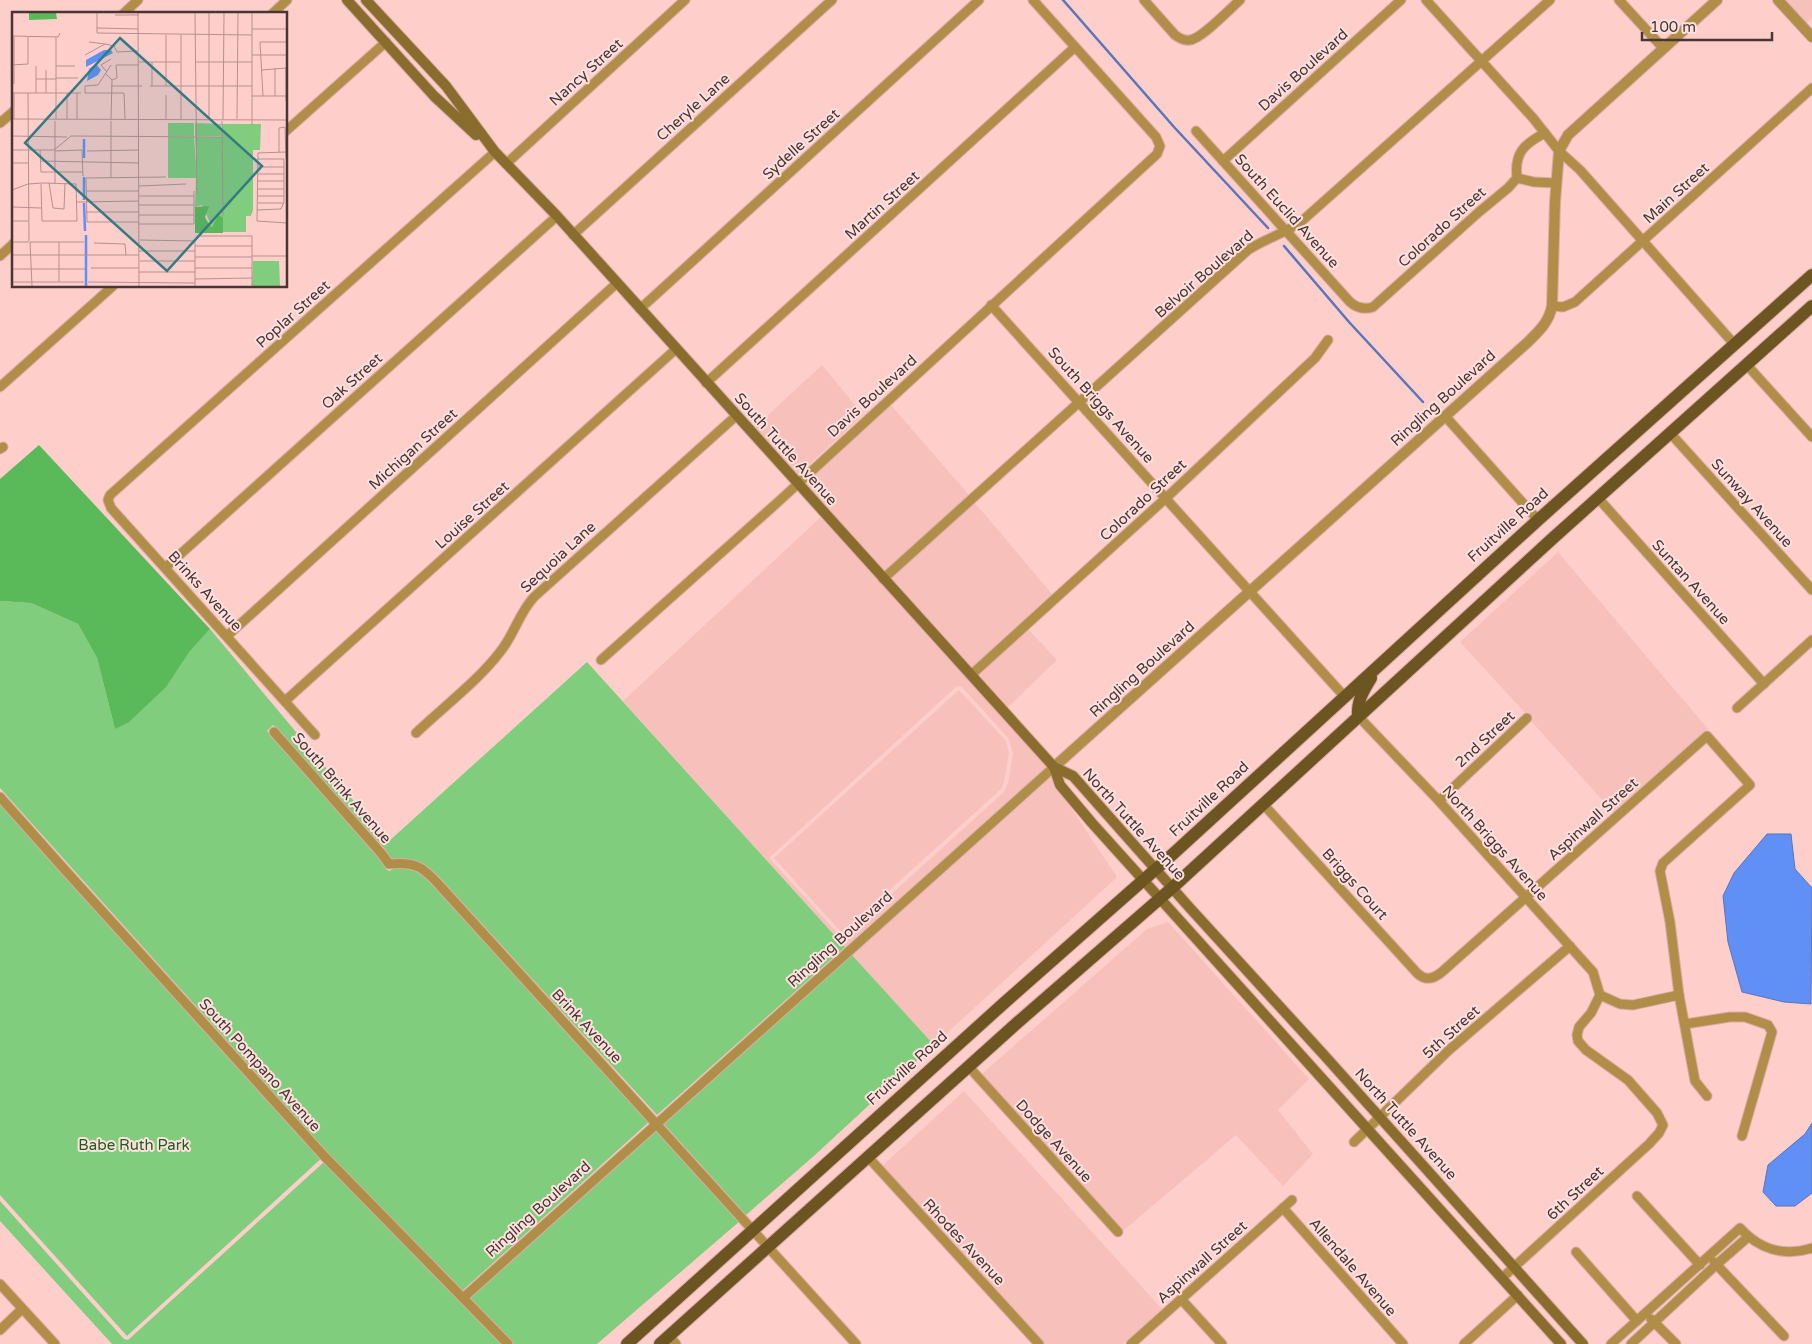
<svg xmlns="http://www.w3.org/2000/svg" width="1812" height="1344" font-family="'Varela Round',sans-serif">
  <style>
    .built { fill: #f7c0bb; fill-rule: evenodd }
    .green { fill: #80cd7d }
    .forest { fill: #5ab959 }
    .water { fill: #6090f6; stroke: #5975bc }
    .lines { fill: none; stroke-linecap: round; stroke-linejoin: round }
    .stream { stroke: #5975bc; stroke-width: 2.5 }
    .minor-casing { stroke: #d6adaa; stroke-width: 11 }
    .tertiary-casing { stroke: #d6adaa; stroke-width: 12 }
    .secondary-casing { stroke: #d6adaa; stroke-width: 12 }
    .primary-casing { stroke: #d6adaa; stroke-width: 14 }
    .minor { stroke: #b18e47; stroke-width: 9 }
    .tertiary { stroke: #b18e47; stroke-width: 10 }
    .secondary { stroke: #8a6c2c; stroke-width: 10 }
    .primary { stroke: #6d5522; stroke-width: 12 }
    .labels { text-anchor: middle; stroke-width: 4; stroke-linejoin: round; paint-order: stroke }
    .street-label { font-size: 15px; fill: #493634; stroke: #fee1de }
    .park-label { font-size: 15px; fill: #1e5d1f; stroke: #fee1de }
    .inset-river { fill: none; stroke: #6090f6; stroke-width: 2.5 }
    .inset-road { fill: none; stroke: #b6918f; stroke-width: 1 }
    .view { fill: #337b82; fill-opacity: 0.15; stroke: #337b82; stroke-width: 2.5 }
    .inset-edge { fill: none; stroke: #493634; stroke-width: 2.5 }
  </style>
  <rect width="100%" height="100%" fill="#fececb"/>
  <g class="built">
    <polygon points="1784,0 1812,0 1812,18 1806,24"/>
    <polygon points="822,365 863,415 797,476 753,429"/>
    <polygon points="890,404 969,495 883,572 804,484"/>
    <polygon points="975,503 1052,594 971,668 890,579"/>
    <path d="M 821,517 L 1047,767 L 845,947 L 623,701 ZM 957,686 L 962,687 L 1009,739 L 1013,754 L 1008,783 L 1004,792 L 844,937 L 841,937 L 770,859 L 770,857 Z"/>
    <polygon points="1558,552 1713,735 1707,729 1613,812 1531,721 1534,718 1527,711 1525,713 1460,642"/>
    <polygon points="1028,629 1057,660 1007,708 1054,761 978,675"/>
    <polygon points="959,690 1006,741 1009,753 1004,782 1001,789 842,933 774,858"/>
    <polygon points="1052,776 1063,796 1117,877 934,1045 852,955"/>
    <polygon points="1168,922 1309,1079 1278,1110 1313,1154 1283,1186 1236,1135 1123,1231 982,1074 1147,929"/>
    <polygon points="964,1091 1162,1309 1123,1344 1045,1344 882,1166"/>
  </g>
  <g class="green">
    <path d="M 0,601 L 31,603 L 78,624 L 97,658 L 115,729 L 210,629 L 388,842 L 587,662 L 845,947 L 657,1115 L 438,876 C 422,862 413,857 391,859 L 385,849 L 273,725 L 267,731 L 378,855 L 386,869 L 389,871 C 405,862 420,872 431,883 L 650,1121 L 462,1291 L 328,1153 L 0,788 Z"/>
    <polygon points="0,797 324,1156 127,1336 0,1195"/>
    <polygon points="852,955 934,1045 815,1155 746,1215 663,1123"/>
    <polygon points="657,1129 740,1221 597,1344 514,1344 470,1298"/>
    <polygon points="324,1162 502,1344 112,1344 0,1221 0,1201 124,1339 128,1340"/>
  </g>
  <polygon class="forest" points="39,445 210,629 189,652 166,687 129,722 115,729 97,658 78,624 31,603 0,601 0,479"/>
  <g class="water">
    <polygon points="1767,834 1791,834 1795,869 1812,888 1811,1004 1784,1002 1742,992 1728,942 1723,896 1734,873"/>
    <polygon points="1812,1123 1812,1193 1795,1206 1776,1206 1763,1192 1768,1165 1805,1134"/>
  </g>
  <g class="lines">
    <g class="stream">
      <polyline points="1063,0 1174,127 1268,228"/>
      <polyline points="1284,246 1349,322 1423,402"/>
    </g>
    <g class="minor-casing">
      <g id="minor">
        <path d="M 1144,0 L 1175,35 C 1179,38 1184,41 1190,40 C 1201,39 1230,9 1240,0"/>
        <polyline points="1426,0 1533,118 1559,151 1580,170 1735,345"/>
        <polyline points="1619,0 1663,48"/>
        <polyline points="123,14 138,0"/>
        <polyline points="272,14 287,0"/>
        <polyline points="0,123 14,111"/>
        <polyline points="286,131 386,42"/>
        <path d="M 1196,131 L 1350,302 C 1357,308 1364,310 1373,307 L 1479,212 L 1508,188 L 1517,178 C 1514,153 1524,144 1545,133"/>
        <polyline points="1223,161 1401,0"/>
        <polyline points="506,164 685,0"/>
        <polyline points="1517,178 1534,182 1556,183"/>
        <polyline points="573,235 832,0"/>
        <polyline points="0,256 14,243"/>
        <polyline points="991,305 1344,696"/>
        <polyline points="1552,306 1563,307 1575,302 1812,88"/>
        <polyline points="640,309 979,0"/>
        <polyline points="1746,364 1812,437"/>
        <polyline points="706,383 1075,47"/>
        <polyline points="0,387 113,286"/>
        <polyline points="1445,416 1538,520"/>
        <polyline points="1671,434 1812,590"/>
        <polyline points="0,449 3,447"/>
        <polyline points="1598,498 1764,684"/>
        <polyline points="166,567 557,216"/>
        <path d="M 883,579 L 1248,250 C 1266,238 1287,233 1303,220 L 1550,0"/>
        <polyline points="227,636 617,283"/>
        <polyline points="601,660 778,502 1157,154 1160,146 1156,137 1033,0"/>
        <polyline points="971,675 1166,498 1315,358 1328,340"/>
        <polyline points="285,701 676,349"/>
        <polyline points="1737,708 1812,640"/>
        <polyline points="1358,716 1439,801 1593,972 1600,995 1620,1004 1633,1005 1679,995"/>
        <path d="M 274,732 L 381,853 L 389,864 C 417,861 424,868 442,888 L 856,1344"/>
        <path d="M 416,733 C 443,707 477,682 500,652 C 514,635 519,613 534,597 L 736,416"/>
        <polyline points="315,735 111,508 108,500 110,495 495,152"/>
        <polyline points="0,797 65,870 324,1156 508,1344"/>
        <polyline points="1439,801 1527,718"/>
        <path d="M 1263,804 L 1417,973 C 1426,982 1435,978 1443,971 L 1707,736 L 1750,785 L 1663,863 L 1660,871 L 1670,922 L 1679,995 L 1695,1081 L 1707,1096"/>
        <polyline points="1685,1024 1730,1017 1745,1017 1768,1025 1772,1032 1742,1136"/>
        <polyline points="969,1067 1118,1232"/>
        <polyline points="1354,1142 1449,1050 1570,946"/>
        <polyline points="868,1157 1039,1344"/>
        <polyline points="1637,1196 1700,1265"/>
        <polyline points="1283,1208 1403,1344"/>
        <polyline points="1576,1252 1637,1321"/>
        <polyline points="1714,1262 1784,1336"/>
        <polyline points="1502,1278 1649,1144 1659,1133 1663,1125 1657,1113 1628,1080 1586,1050 1578,1041 1577,1035 1579,1027 1591,1013 1600,995"/>
        <polyline points="0,1284 55,1344"/>
        <polyline points="463,1298 1054,767"/>
        <polyline points="1181,1299 1222,1344"/>
        <polyline points="1651,1319 1676,1344"/>
        <polyline points="0,1330 22,1309"/>
        <polyline points="669,1336 676,1344"/>
        <polyline points="1131,1344 1292,1200"/>
        <polyline points="1464,1344 1518,1295"/>
        <path d="M 1611,1344 L 1740,1228 C 1759,1249 1784,1257 1812,1248"/>
        <polyline points="1631,1344 1717,1264 1748,1237"/>
      </g>
    </g>
    <g class="tertiary-casing">
      <g id="tertiary">
        <polyline points="1778,0 1812,37"/>
        <path d="M 1054,767 L 1528,342 C 1539,331 1549,322 1552,306 L 1555,202 L 1559,151 L 1568,135 L 1717,0"/>
      </g>
    </g>
    <g class="secondary-casing">
      <g id="secondary">
        <polyline points="347,0 434,96 476,135"/>
        <polyline points="366,0 446,86 495,152 557,216 1054,767 1060,785 1092,823 1561,1344"/>
        <polyline points="1054,767 1073,776 1189,907 1324,1055 1583,1344"/>
      </g>
    </g>
    <g class="primary-casing">
      <g id="primary">
        <path d="M 1358,716 C 1357,701 1363,691 1371,678"/>
        <polyline points="627,1344 1003,1004 1174,853 1538,520 1812,275"/>
        <polyline points="660,1344 1017,1023 1172,888 1552,539 1812,306"/>
      </g>
    </g>
    <use href="#minor" class="minor"/>
    <use href="#tertiary" class="tertiary"/>
    <use href="#secondary" class="secondary"/>
    <use href="#primary" class="primary"/>
  </g>
  <g class="labels">
    <g class="street-label">
      <text transform="translate(1303 70) rotate(-42)" y="5">Davis Boulevard</text>
      <text transform="translate(586 72) rotate(-42)" y="5">Nancy Street</text>
      <text transform="translate(693 107) rotate(-42)" y="5">Cheryle Lane</text>
      <text transform="translate(801 144) rotate(-42)" y="5">Sydelle Street</text>
      <text transform="translate(1676 193) rotate(-42)" y="5">Main Street</text>
      <text transform="translate(882 205) rotate(-42)" y="5">Martin Street</text>
      <text transform="translate(1287 211) rotate(48)" y="5">South Euclid Avenue</text>
      <text transform="translate(1442 227) rotate(-42)" y="5">Colorado Street</text>
      <text transform="translate(1204 274) rotate(-41)" y="5">Belvoir Boulevard</text>
      <text transform="translate(293 314) rotate(-42)" y="5">Poplar Street</text>
      <text transform="translate(352 381) rotate(-42)" y="5">Oak Street</text>
      <text transform="translate(872 396) rotate(-42)" y="5">Davis Boulevard</text>
      <text transform="translate(1443 398) rotate(-42)" y="5">Ringling Boulevard</text>
      <text transform="translate(1101 405) rotate(48)" y="5">South Briggs Avenue</text>
      <text transform="translate(413 449) rotate(-42)" y="5">Michigan Street</text>
      <text transform="translate(786 449) rotate(48)" y="5">South Tuttle Avenue</text>
      <text transform="translate(1143 500) rotate(-43)" y="5">Colorado Street</text>
      <text transform="translate(1752 503) rotate(48)" y="5">Sunway Avenue</text>
      <text transform="translate(472 515) rotate(-42)" y="5">Louise Street</text>
      <text transform="translate(1508 525) rotate(-42)" y="5">Fruitville Road</text>
      <text transform="translate(558 557) rotate(-43)" y="5">Sequoia Lane</text>
      <text transform="translate(1691 582) rotate(48)" y="5">Suntan Avenue</text>
      <text transform="translate(205 591) rotate(48)" y="5">Brinks Avenue</text>
      <text transform="translate(1142 669) rotate(-42)" y="5">Ringling Boulevard</text>
      <text transform="translate(1485 739) rotate(-43)" y="5">2nd Street</text>
      <text transform="translate(342 788) rotate(49)" y="5">South Brink Avenue</text>
      <text transform="translate(1209 799) rotate(-43)" y="5">Fruitville Road</text>
      <text transform="translate(1593 819) rotate(-42)" y="5">Aspinwall Street</text>
      <text transform="translate(1134 824) rotate(48)" y="5">North Tuttle Avenue</text>
      <text transform="translate(1495 843) rotate(48)" y="5">North Briggs Avenue</text>
      <text transform="translate(1355 884) rotate(48)" y="5">Briggs Court</text>
      <text transform="translate(840 939) rotate(-42)" y="5">Ringling Boulevard</text>
      <text transform="translate(587 1026) rotate(47)" y="5">Brink Avenue</text>
      <text transform="translate(1451 1032) rotate(-42)" y="5">5th Street</text>
      <text transform="translate(260 1065) rotate(48)" y="5">South Pompano Avenue</text>
      <text transform="translate(907 1068) rotate(-42)" y="5">Fruitville Road</text>
      <text transform="translate(1406 1124) rotate(48)" y="5">North Tuttle Avenue</text>
      <text transform="translate(1054 1141) rotate(48)" y="5">Dodge Avenue</text>
      <text transform="translate(1575 1193) rotate(-43)" y="5">6th Street</text>
      <text transform="translate(538 1209) rotate(-42)" y="5">Ringling Boulevard</text>
      <text transform="translate(964 1242) rotate(47)" y="5">Rhodes Avenue</text>
      <text transform="translate(1202 1262) rotate(-42)" y="5">Aspinwall Street</text>
      <text transform="translate(1353 1267) rotate(49)" y="5">Allendale Avenue</text>
    </g>
    <g class="park-label">
      <text x="134" y="1150">Babe Ruth Park</text>
    </g>
  </g>
  <g transform="translate(12 12)">
    <rect width="275" height="275" fill="#fececb"/>
    <path d="M 156,111 L 182,111 L 182,124 L 156,124 ZM 183,111 L 209,112 L 210,124 L 183,124 ZM 210,112 L 249,112 L 248,138 L 241,138 L 241,198 L 239,204 L 234,204 L 234,220 L 211,220 L 211,205 L 206,203 L 200,215 L 190,193 L 183,195 L 184,166 L 156,166 L 156,125 L 182,125 L 185,164 L 183,125 L 210,125 ZM 241,249 L 267,249 L 268,274 L 240,274 Z" fill="#80cd7d"/>
    <path d="M 17,1 L 44,1 L 45,7 L 17,8 ZM 197,194 L 193,205 L 195,209 L 200,215 L 206,203 L 211,205 L 211,221 L 183,221 L 183,195 Z" fill="#5ab959"/>
    <path d="M 92,38 L 99,38 L 101,41 L 74,55 L 74,48 ZM 84,52 L 89,58 L 86,63 L 75,69 L 77,57 Z" fill="#6090f6"/>
    <path class="inset-river" d="M 72,146 L 72,127M 72,188 L 72,165M 72,191 L 73,219M 74,223 L 74,274"/>
    <path class="inset-road" d="M 85,1 L 85,21 L 240,23M 126,1 L 127,274M 183,1 L 185,182M 240,1 L 240,113M 103,3 L 127,3M 85,16 L 126,17M 240,17 L 275,17M 0,24 L 46,25 L 48,21M 44,25 L 44,107M 77,30 L 93,32M 73,43 L 93,32 L 102,34 L 105,40 L 126,39M 240,43 L 275,43M 127,50 L 168,50M 183,50 L 240,50M 0,53 L 16,52 L 16,25M 99,53 L 86,73 L 73,74 L 73,81 L 112,81 L 113,107M 44,54 L 63,54M 263,56 L 263,84M 250,58 L 274,56M 95,60 L 89,53 L 99,47M 94,62 L 100,68 L 99,107M 44,66 L 66,66M 24,67 L 44,67M 100,68 L 105,66 L 104,53 L 127,53M 2,72 L 2,25M 99,74 L 130,74M 138,74 L 240,74M 140,74 L 140,50M 154,74 L 154,23M 0,81 L 69,81M 16,81 L 17,229M 24,81 L 24,54M 34,81 L 34,58M 55,81 L 55,107M 240,84 L 275,84M 251,84 L 248,30 L 275,30M 274,89 L 274,56M 0,107 L 275,108M 2,107 L 2,81M 65,107 L 65,81M 154,107 L 154,83M 169,107 L 169,23M 197,107 L 197,1M 211,107 L 212,1M 225,107 L 226,1M 99,109 L 99,165M 210,109 L 211,204M 0,124 L 55,125M 0,138 L 42,138 L 59,124 L 210,125M 28,138 L 29,160 L 71,160M 43,139 L 70,138 L 71,164M 75,139 L 127,138M 267,140 L 267,116 L 273,115 L 274,147M 274,140 L 246,141 L 245,209 L 275,211M 245,147 L 272,147M 28,149 L 127,151M 0,151 L 16,151M 246,155 L 272,155M 246,162 L 272,162M 246,169 L 272,169M 37,171 L 41,196 L 52,197 L 53,171M 43,171 L 43,109M 127,174 L 174,172M 246,177 L 272,177M 0,178 L 16,172 L 31,171 L 64,172 L 65,209 L 30,209 L 29,172M 74,179 L 127,179M 127,184 L 182,184M 246,184 L 272,184M 65,190 L 127,189M 246,191 L 271,191M 127,193 L 182,193M 0,195 L 29,196M 245,198 L 269,197 L 272,190 L 272,147M 74,200 L 127,200M 127,203 L 182,203M 0,209 L 16,209M 127,210 L 75,210 L 74,166 L 154,165M 127,212 L 182,212 L 182,179M 186,224 L 240,224 L 240,274M 128,228 L 183,229 L 183,274M 0,230 L 17,230M 18,230 L 72,230M 18,230 L 20,274M 47,230 L 47,270M 82,231 L 113,232 L 114,243M 183,234 L 240,234M 127,239 L 183,239M 0,243 L 127,243M 240,244 L 275,244M 183,245 L 240,245M 128,249 L 183,249M 79,256 L 127,256M 183,256 L 240,256M 0,257 L 73,257M 127,260 L 183,260M 183,267 L 240,266M 0,270 L 72,270M 76,270 L 183,271M 275,274 L 275,224"/>
    <path class="view" d="M 108,26 L 250,154 L 155,259 L 13,131 Z"/>
    <rect width="275" height="275" class="inset-edge"/>
  </g>
  <path d="M1642 32v8h130v-8" fill="none" stroke="#493634" stroke-width="2.5"/>
  <text x="1650" y="32" font-size="15" fill="#493634" stroke="#fee1de" stroke-width="4" paint-order="stroke">100 m</text>
</svg>
